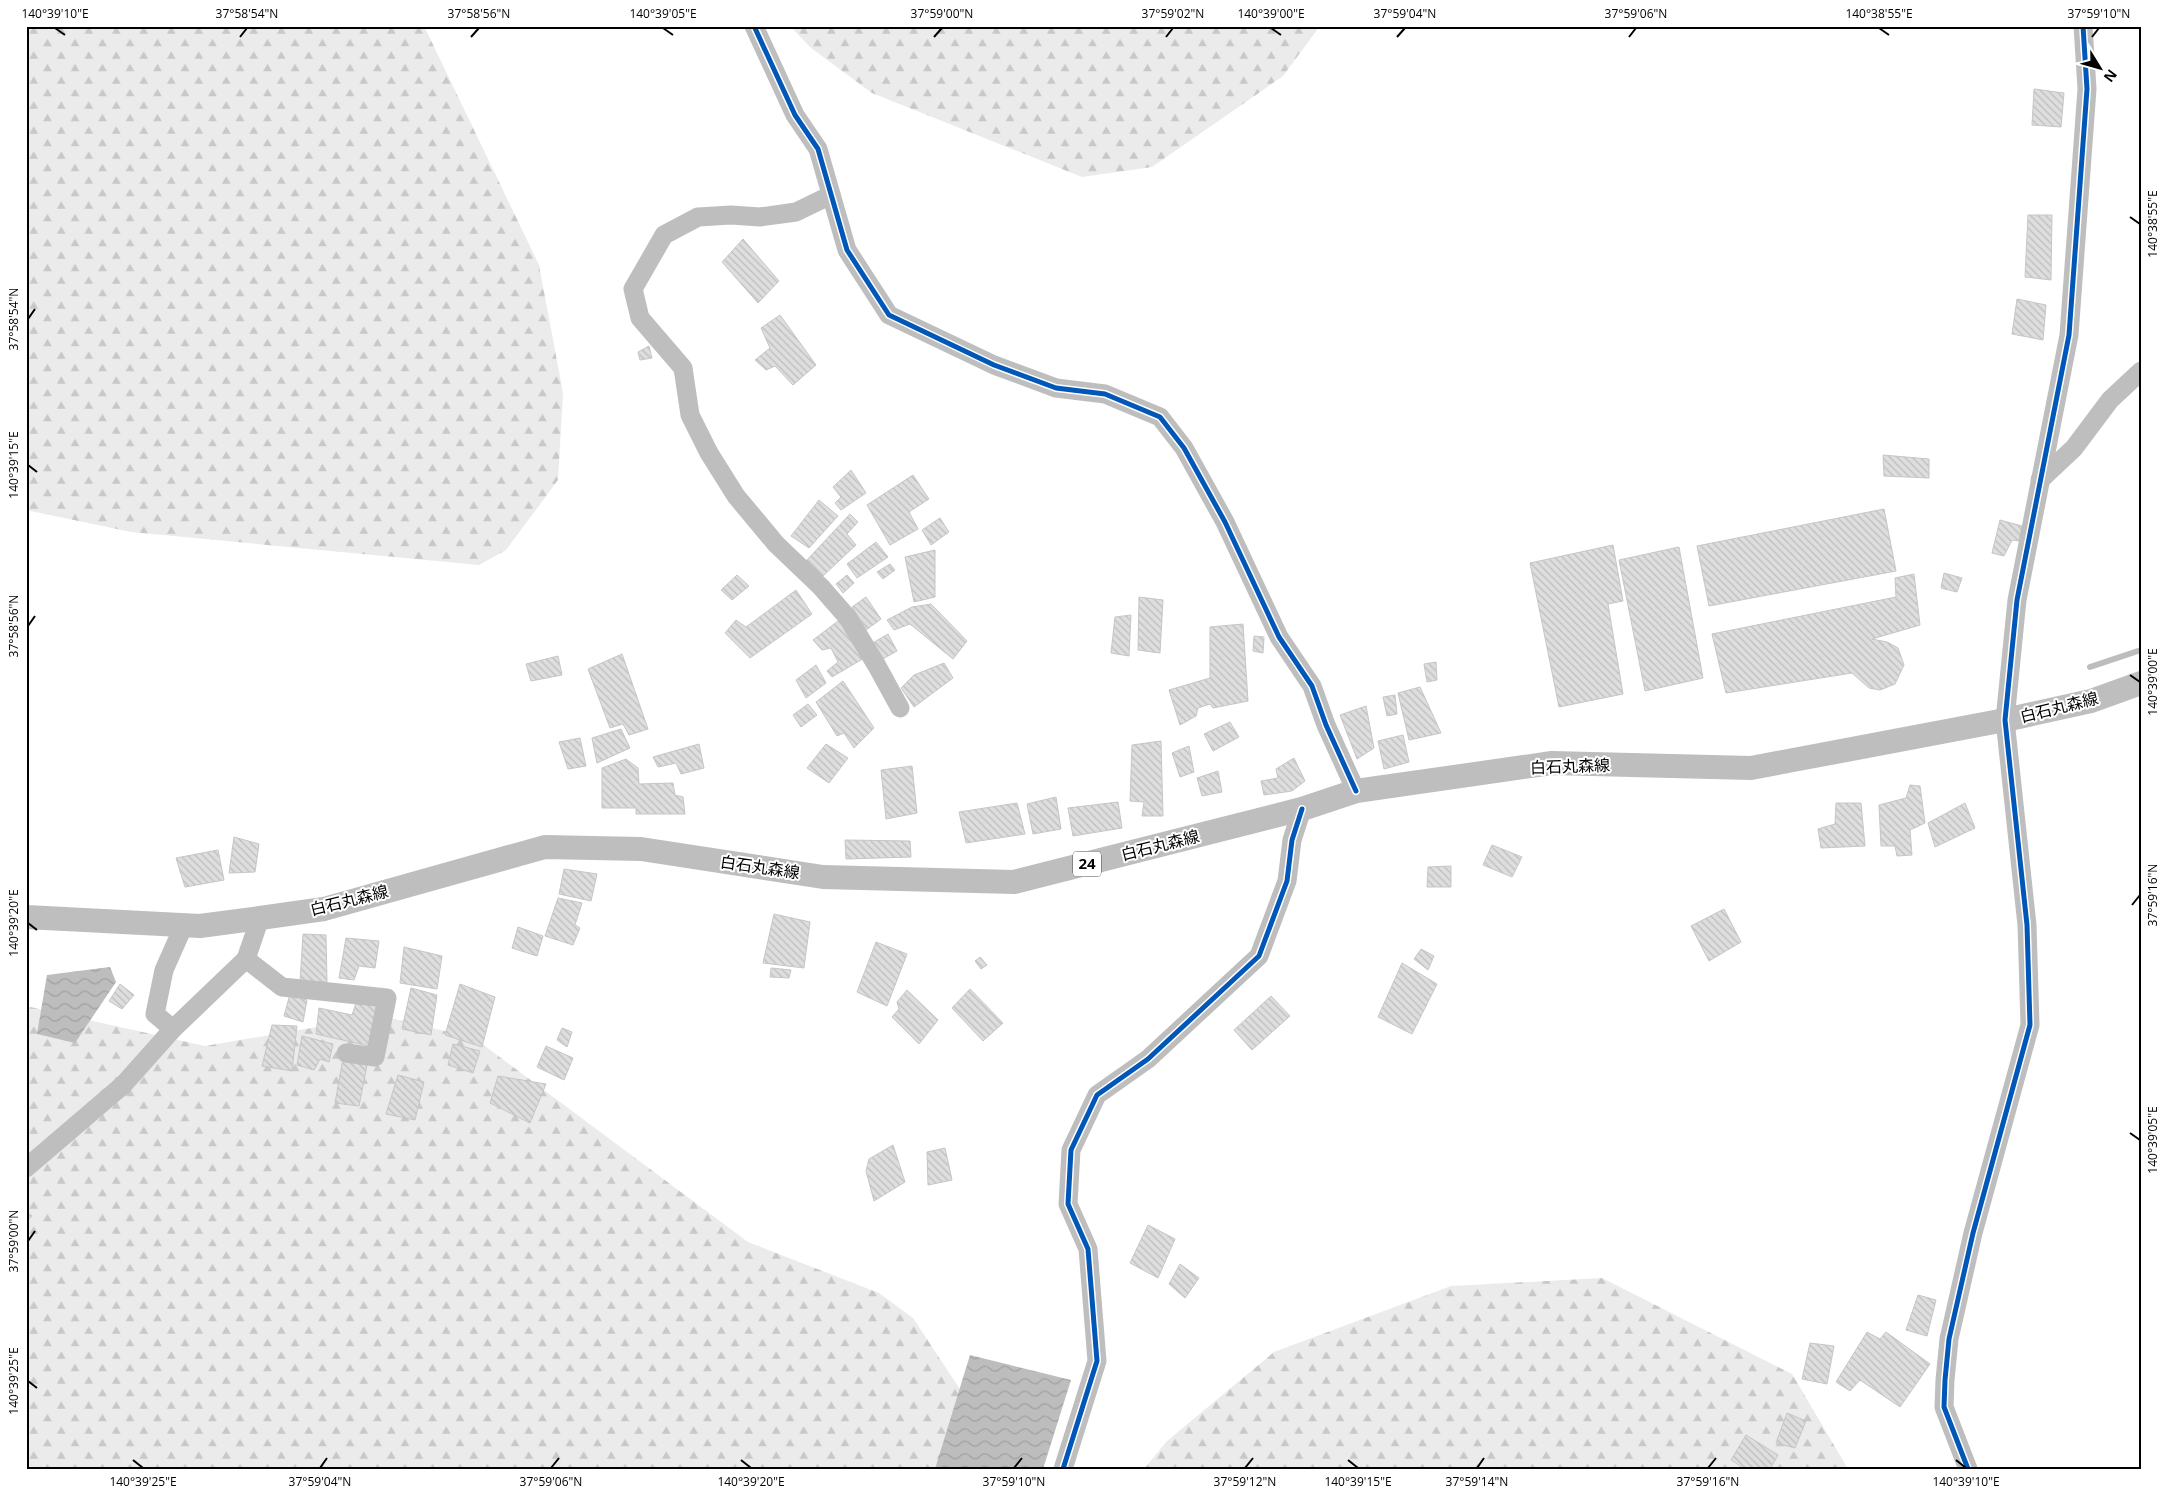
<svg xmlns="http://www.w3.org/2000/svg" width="2167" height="1495" font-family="'Open Sans','Noto Sans JP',sans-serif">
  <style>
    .forest { fill: url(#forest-firs) }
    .water { fill: url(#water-waves) }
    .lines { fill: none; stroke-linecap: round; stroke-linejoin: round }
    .stream { stroke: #bdbdbd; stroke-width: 6 }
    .building { fill: url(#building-back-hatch); stroke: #c6c6c6 }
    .minor { stroke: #bebebe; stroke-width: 19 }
    .major { stroke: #bebebe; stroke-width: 24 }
    .cycleway-casing { stroke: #fff; stroke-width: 8 }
    .cycleway { stroke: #0057b8; stroke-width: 5 }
    .ticks { fill: none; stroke: #000; stroke-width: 2 }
    .labels { text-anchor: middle; stroke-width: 4; stroke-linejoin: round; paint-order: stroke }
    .shield { fill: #fff; stroke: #4c4c4c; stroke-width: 1 }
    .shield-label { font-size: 15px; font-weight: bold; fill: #000 }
    .street-label { font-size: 16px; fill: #000; stroke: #fff }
    .neatline { fill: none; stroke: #000; stroke-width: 2 }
    .ticks-label { font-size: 12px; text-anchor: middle; fill: #000 }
  </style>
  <defs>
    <pattern id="forest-firs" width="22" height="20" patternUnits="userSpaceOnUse" patternTransform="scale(1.25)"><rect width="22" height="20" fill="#ebebeb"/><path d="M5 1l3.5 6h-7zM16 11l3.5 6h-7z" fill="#c8c8c8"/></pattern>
    <pattern id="water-waves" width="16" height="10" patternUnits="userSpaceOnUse" patternTransform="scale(1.25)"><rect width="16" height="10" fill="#bdbdbd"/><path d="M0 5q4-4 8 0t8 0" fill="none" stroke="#a1a1a1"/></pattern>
    <pattern id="building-back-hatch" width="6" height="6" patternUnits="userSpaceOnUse" patternTransform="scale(1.25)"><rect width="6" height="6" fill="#dedede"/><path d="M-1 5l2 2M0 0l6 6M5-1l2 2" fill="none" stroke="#bdbdbd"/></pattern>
  </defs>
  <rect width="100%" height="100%" fill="#fff"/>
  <g class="forest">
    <polygon points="26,26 424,26 539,265 563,393 558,480 506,550 479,565 131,532 26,510"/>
    <polygon points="790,26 1320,26 1283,76 1152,167 1082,177 872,93 811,48"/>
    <polygon points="26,1006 205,1046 382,1016 474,1038 748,1242 879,1293 913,1318 1002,1453 997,1469 26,1469"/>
    <polygon points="1602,1278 1792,1374 1848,1469 1144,1469 1167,1441 1274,1352 1451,1286"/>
  </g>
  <g class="water">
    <polygon points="110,967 116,982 75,1043 37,1034 47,975"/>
    <polygon points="970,1355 1071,1380 1043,1469 935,1469"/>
  </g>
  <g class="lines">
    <polyline class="stream" points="2090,667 2141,650"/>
  </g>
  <g class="building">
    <polygon points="2034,89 2064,93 2061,127 2032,125"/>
    <polygon points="2028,215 2052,215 2051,280 2025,277"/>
    <polygon points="743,239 779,281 758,303 722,262"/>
    <polygon points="2017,299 2046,305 2043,340 2012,334"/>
    <polygon points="780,315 816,365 793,385 775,366 766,370 755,360 770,348 761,328"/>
    <polygon points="649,346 652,358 640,360 638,352"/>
    <polygon points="1883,455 1929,459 1929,478 1884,476"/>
    <polygon points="851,470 866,493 841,510 835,503 841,497 833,487"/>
    <polygon points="913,475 929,499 909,512 918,529 890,545 867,505"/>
    <polygon points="819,500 838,516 809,548 791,536"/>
    <polygon points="1884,509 1896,571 1709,606 1697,546"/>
    <polygon points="850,514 858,522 847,534 856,545 823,576 806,561"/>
    <polygon points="940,518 949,532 931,545 922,530"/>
    <polygon points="2000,520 2022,526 2019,541 2012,540 2004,556 1992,553"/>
    <polygon points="876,542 888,557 857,578 847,564"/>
    <polygon points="1613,545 1623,601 1608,604 1623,694 1559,707 1530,563"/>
    <polygon points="1679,547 1703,678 1645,691 1619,560"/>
    <polygon points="935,550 935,597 914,602 905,557"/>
    <polygon points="890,564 895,570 883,579 877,572"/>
    <polygon points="1944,573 1962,578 1957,592 1941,588"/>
    <polygon points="1914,574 1920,625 1872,639 1887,642 1898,648 1904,665 1895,684 1880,690 1869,688 1852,673 1726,693 1712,634 1896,597 1895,578"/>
    <polygon points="737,575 749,586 732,600 721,590"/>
    <polygon points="847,575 854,583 843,593 836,584"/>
    <polygon points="796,590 812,614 750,658 725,633 736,620 746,627"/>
    <polygon points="866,597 881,619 866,630 852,607"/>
    <polygon points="1139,597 1163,600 1160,653 1138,650"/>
    <polygon points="931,604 967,641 953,659 910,624 894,630 887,620 912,607"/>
    <polygon points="1131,615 1129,656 1111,653 1115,617"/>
    <polygon points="842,618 866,657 832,677 827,671 838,662 831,648 822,650 813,640"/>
    <polygon points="1243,624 1248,701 1213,708 1210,704 1198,708 1196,716 1180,725 1169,690 1210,678 1210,627"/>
    <polygon points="888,634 897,651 881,660 871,644"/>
    <polygon points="1254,636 1264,637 1263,653 1253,651"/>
    <polygon points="622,654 648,729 629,735 623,724 610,728 588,669"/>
    <polygon points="558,656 562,675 531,681 526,664"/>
    <polygon points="1436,662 1437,680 1427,682 1424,664"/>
    <polygon points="944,663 953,678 914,707 901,688 914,675"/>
    <polygon points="816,665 826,683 806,698 796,680"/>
    <polygon points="843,681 874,728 854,748 844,733 837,736 816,702"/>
    <polygon points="1420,687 1441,733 1409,740 1398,693"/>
    <polygon points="1395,695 1397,714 1387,716 1383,697"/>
    <polygon points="808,704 817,715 801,727 793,715"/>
    <polygon points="1366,706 1374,748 1357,759 1340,715"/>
    <polygon points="1230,722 1239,737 1213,751 1204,734"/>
    <polygon points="621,729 630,748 597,763 592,738"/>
    <polygon points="1403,735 1409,762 1384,769 1378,741"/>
    <polygon points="580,738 586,766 568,769 559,742"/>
    <polygon points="1161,741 1163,816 1142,816 1144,802 1130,801 1132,745"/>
    <polygon points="699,744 704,768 681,774 676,763 658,767 653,757"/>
    <polygon points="826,744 848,758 829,783 807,768"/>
    <polygon points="1189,746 1194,772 1180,777 1172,753"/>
    <polygon points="1294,758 1305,781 1292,791 1264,795 1261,781 1278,778 1276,769"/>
    <polygon points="626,759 638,768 639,784 673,783 675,795 683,797 685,814 636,814 636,808 602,808 602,768"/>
    <polygon points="912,766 917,813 886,819 881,770"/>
    <polygon points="1218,771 1222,792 1202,796 1197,778"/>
    <polygon points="1910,785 1920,786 1925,823 1910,830 1912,855 1897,856 1895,846 1881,846 1879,805 1906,798"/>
    <polygon points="1056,797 1061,829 1033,834 1027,804"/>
    <polygon points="1118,802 1122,828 1073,836 1068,808"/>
    <polygon points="1017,803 1025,834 966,843 959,812"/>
    <polygon points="1836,803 1861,803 1865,846 1821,848 1818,829 1835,824"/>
    <polygon points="1965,803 1975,828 1935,847 1928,823"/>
    <polygon points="234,837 259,844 255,872 229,873"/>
    <polygon points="845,840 910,841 911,857 846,859"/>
    <polygon points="1492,845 1522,857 1512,877 1483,865"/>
    <polygon points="218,850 224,880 185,887 176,858"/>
    <polygon points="1451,866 1451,887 1427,887 1428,867"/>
    <polygon points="564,869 597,874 591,901 559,894"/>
    <polygon points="558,898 582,903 575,925 580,928 573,945 545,936"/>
    <polygon points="1724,909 1741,942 1709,961 1691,926"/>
    <polygon points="774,914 810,922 804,968 763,963"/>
    <polygon points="518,927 543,936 537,956 512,948"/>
    <polygon points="303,934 326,935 327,982 300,982"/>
    <polygon points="346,938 379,941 375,968 359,966 354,980 339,978"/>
    <polygon points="876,942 907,954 887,1006 857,992"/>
    <polygon points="404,947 442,956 437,989 400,983"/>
    <polygon points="1421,949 1434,956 1428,970 1414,959"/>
    <polygon points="980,957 987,965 981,969 975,961"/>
    <polygon points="1402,963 1437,984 1412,1034 1378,1017"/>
    <polygon points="771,968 791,970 789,978 770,977"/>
    <polygon points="120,984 134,995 122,1009 109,1001"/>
    <polygon points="460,984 495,997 482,1047 445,1035"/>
    <polygon points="411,988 437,995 431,1035 402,1029"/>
    <polygon points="970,989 1003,1023 983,1041 952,1008"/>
    <polygon points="907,990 938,1020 919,1044 892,1017 899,1009 897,1002"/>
    <polygon points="290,994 307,1000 303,1022 284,1016"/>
    <polygon points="1271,996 1290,1016 1252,1050 1234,1030"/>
    <polygon points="356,1003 377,1006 369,1046 316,1034 319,1008 352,1015"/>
    <polygon points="272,1025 297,1026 292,1071 262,1066"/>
    <polygon points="562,1028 572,1032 567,1047 557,1040"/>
    <polygon points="302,1036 333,1044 329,1062 320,1059 314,1070 297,1065"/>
    <polygon points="453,1044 480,1051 473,1073 448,1065"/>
    <polygon points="546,1046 573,1058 564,1080 537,1067"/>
    <polygon points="343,1059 367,1065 359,1106 335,1103"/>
    <polygon points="398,1075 424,1082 415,1120 386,1114"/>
    <polygon points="498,1076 546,1084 530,1123 490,1103"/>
    <polygon points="893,1145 905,1182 874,1201 866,1171 869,1159"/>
    <polygon points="945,1148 952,1180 928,1185 927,1152"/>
    <polygon points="26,1212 32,1216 26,1222"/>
    <polygon points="1148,1225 1175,1239 1158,1278 1130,1263"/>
    <polygon points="1180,1264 1199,1278 1185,1298 1169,1284"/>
    <polygon points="1918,1295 1936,1300 1927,1336 1906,1330"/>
    <polygon points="1867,1332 1880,1339 1886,1332 1930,1364 1900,1407 1860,1380 1850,1391 1836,1382"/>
    <polygon points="1810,1343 1834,1346 1827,1384 1802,1379"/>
    <polygon points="1787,1413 1806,1421 1795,1448 1776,1443"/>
    <polygon points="1746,1435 1778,1455 1770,1469 1745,1469 1731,1460"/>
  </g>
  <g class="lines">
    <g class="minor">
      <polyline points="754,26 795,115 818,149 847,250 889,315 994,365 1056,388 1105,394 1160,417 1184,448 1225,522 1279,637 1312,686 1326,725 1356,791"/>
      <polyline points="831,195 796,212 760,217 731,215 698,217 664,235 633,289 640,318 683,368 690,415 709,453 736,496 776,544 821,587 848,618 877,666 900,708"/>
      <polyline points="2040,480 2074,448 2110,400 2141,371"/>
      <polyline points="246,959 282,987 387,998 375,1057 346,1053"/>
      <polyline points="173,1029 155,1014 164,970 184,925"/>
      <polyline points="26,1168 123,1085 173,1029 246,959 260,918"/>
      <polyline points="1063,1469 1097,1361 1088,1249 1068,1204 1071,1150 1097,1095 1148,1059 1259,956 1287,881 1292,840 1302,809"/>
      <polyline points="1968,1469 1944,1407 1945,1380 1949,1339 1973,1233 2030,1025 2027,925 2005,720 2017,600 2069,335 2087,89 2083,26"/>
    </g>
    <polyline class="major" points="26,917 200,926 260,918 324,909 545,847 641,849 823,877 1014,882 1302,809 1356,791 1552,763 1751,768 2005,720 2091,701 2141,683"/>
    <g class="cycleway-casing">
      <g id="cycleway">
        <polyline points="754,26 795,115 818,149 847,250 889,315 994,365 1056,388 1105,394 1160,417 1184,448 1225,522 1279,637 1312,686 1326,725 1356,791"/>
        <polyline points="1063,1469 1097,1361 1088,1249 1068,1204 1071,1150 1097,1095 1148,1059 1259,956 1287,881 1292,840 1302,809"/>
        <polyline points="1968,1469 1944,1407 1945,1380 1949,1339 1973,1233 2030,1025 2027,925 2005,720 2017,600 2069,335 2087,89 2083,26"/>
      </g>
    </g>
    <use href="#cycleway" class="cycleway"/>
  </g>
  <path class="ticks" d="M 55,28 L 65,35M 663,28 L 673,35M 1271,28 L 1281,35M 1879,28 L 1889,35M 240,37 L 247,28M 471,37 L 479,28M 934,37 L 942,28M 1166,37 L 1173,28M 1397,37 L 1405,28M 1629,37 L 1636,28M 2092,37 L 2099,28M 2130,217 L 2140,224M 28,319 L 35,309M 28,465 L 37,472M 28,626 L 35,616M 2130,675 L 2140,682M 2132,905 L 2140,895M 28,923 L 37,930M 2130,1133 L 2140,1140M 28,1241 L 35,1231M 28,1381 L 37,1388M 133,1460 L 143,1468M 741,1460 L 751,1468M 1348,1460 L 1358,1468M 1956,1460 L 1966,1468M 320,1468 L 327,1458M 551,1468 L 559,1458M 1014,1468 L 1022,1458M 1245,1468 L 1253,1458M 1477,1468 L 1484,1458M 1708,1468 L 1716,1458"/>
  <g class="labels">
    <rect class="shield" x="1073" y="851.5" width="28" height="25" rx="4"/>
    <g class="shield-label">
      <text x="1087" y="869">24</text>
    </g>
    <g class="street-label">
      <text transform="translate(2059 707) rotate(-14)" y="6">白石丸森線</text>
      <text transform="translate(1570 766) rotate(-2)" y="6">白石丸森線</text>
      <text transform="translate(1160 845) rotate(-14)" y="6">白石丸森線</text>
      <text transform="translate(760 867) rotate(8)" y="6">白石丸森線</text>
      <text transform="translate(349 900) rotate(-14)" y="6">白石丸森線</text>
    </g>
  </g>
  <rect width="2167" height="1495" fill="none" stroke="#ffffff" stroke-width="55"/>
  <g transform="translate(2100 68) rotate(127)" stroke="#ffffff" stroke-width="4" paint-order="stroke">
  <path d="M0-4L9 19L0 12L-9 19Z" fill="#000000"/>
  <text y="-8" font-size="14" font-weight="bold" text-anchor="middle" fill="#000000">N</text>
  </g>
  <rect x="28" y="28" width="2112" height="1440" class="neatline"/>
  <g class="ticks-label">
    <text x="55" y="18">140°39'10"E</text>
    <text x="247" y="18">37°58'54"N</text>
    <text x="479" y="18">37°58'56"N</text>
    <text x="663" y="18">140°39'05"E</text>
    <text x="942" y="18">37°59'00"N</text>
    <text x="1173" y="18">37°59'02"N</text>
    <text x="1271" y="18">140°39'00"E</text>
    <text x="1405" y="18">37°59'04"N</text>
    <text x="1636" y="18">37°59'06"N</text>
    <text x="1879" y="18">140°38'55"E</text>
    <text x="2099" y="18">37°59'10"N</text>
    <text transform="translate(2153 224) rotate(-90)" y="4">140°38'55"E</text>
    <text transform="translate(14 319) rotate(-90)" y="4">37°58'54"N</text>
    <text transform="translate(14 465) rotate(-90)" y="4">140°39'15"E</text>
    <text transform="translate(14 626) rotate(-90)" y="4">37°58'56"N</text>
    <text transform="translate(2153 682) rotate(-90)" y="4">140°39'00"E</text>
    <text transform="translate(2153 895) rotate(-90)" y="4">37°59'16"N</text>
    <text transform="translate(14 923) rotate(-90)" y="4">140°39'20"E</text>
    <text transform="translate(2153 1140) rotate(-90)" y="4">140°39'05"E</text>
    <text transform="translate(14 1241) rotate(-90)" y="4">37°59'00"N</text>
    <text transform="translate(14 1381) rotate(-90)" y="4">140°39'25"E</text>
    <text x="143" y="1486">140°39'25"E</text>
    <text x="320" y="1486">37°59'04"N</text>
    <text x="551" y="1486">37°59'06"N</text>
    <text x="751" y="1486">140°39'20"E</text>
    <text x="1014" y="1486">37°59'10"N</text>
    <text x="1245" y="1486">37°59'12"N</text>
    <text x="1358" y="1486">140°39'15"E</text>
    <text x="1477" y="1486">37°59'14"N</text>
    <text x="1708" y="1486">37°59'16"N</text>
    <text x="1966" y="1486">140°39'10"E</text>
  </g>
</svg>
